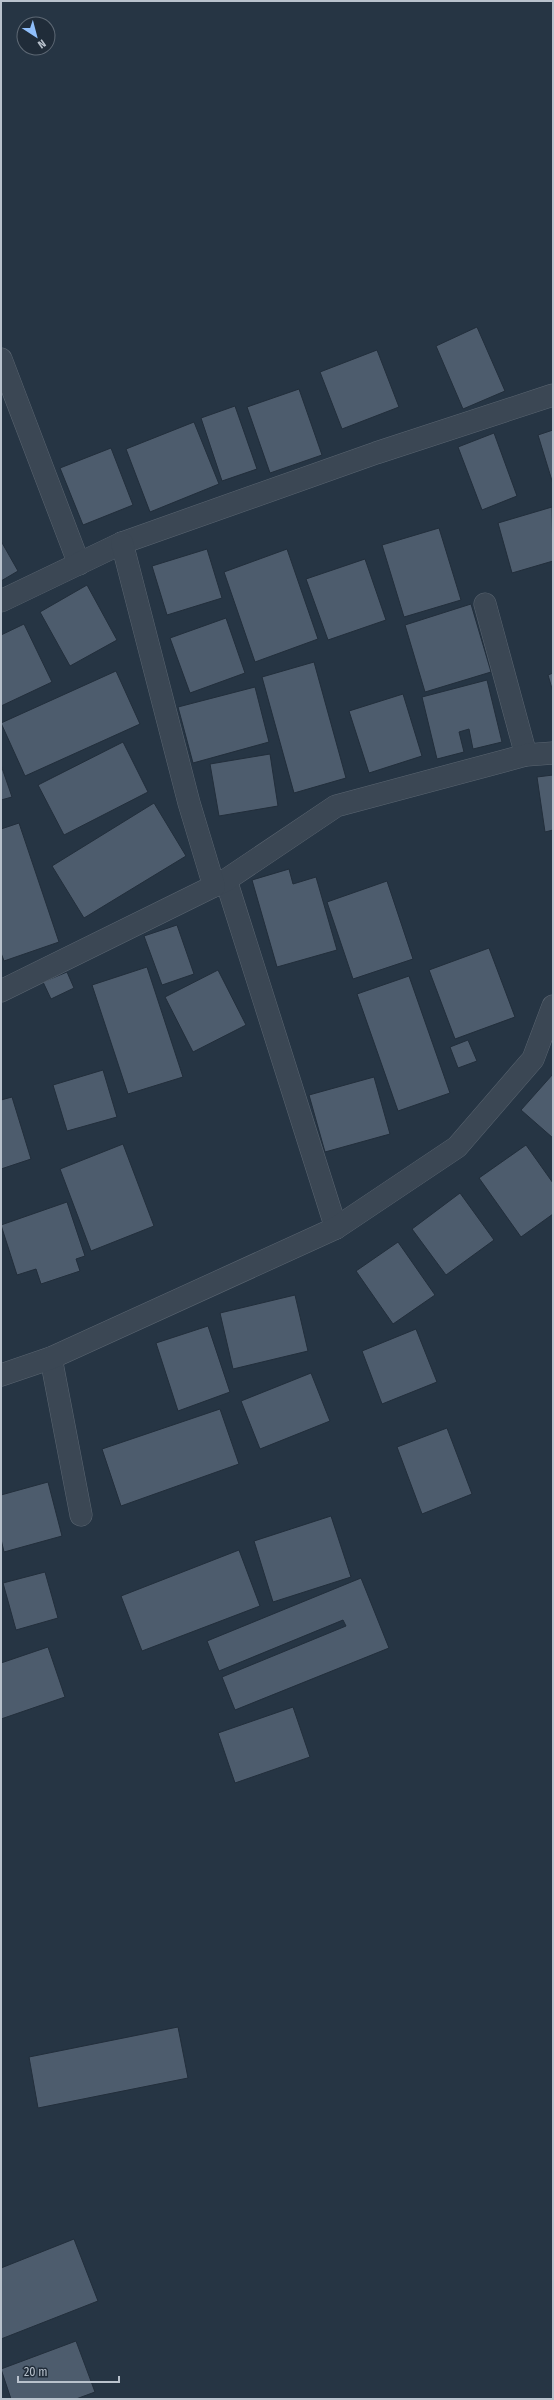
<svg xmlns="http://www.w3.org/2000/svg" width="554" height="2400" font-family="'Fira Sans Condensed',sans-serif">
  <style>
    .building { fill: #4d5c6d; stroke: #222e3b }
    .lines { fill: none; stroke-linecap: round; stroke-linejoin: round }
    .minor-casing { stroke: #5a6571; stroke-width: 23 }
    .minor { stroke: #3b4754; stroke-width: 22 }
  </style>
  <rect width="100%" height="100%" fill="#263544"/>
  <g class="building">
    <polygon points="477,327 505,391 463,409 436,346"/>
    <polygon points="377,350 399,407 342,429 320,372"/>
    <polygon points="299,389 322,455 270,473 247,407"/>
    <polygon points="235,406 257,469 222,481 201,418"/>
    <polygon points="194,422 219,484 150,512 126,449"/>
    <polygon points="553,430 553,484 538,435"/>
    <polygon points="494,433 517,496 482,510 458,447"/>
    <polygon points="111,448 133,505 83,525 60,468"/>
    <polygon points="552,507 553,561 512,573 498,523"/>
    <polygon points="439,528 461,600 404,617 382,545"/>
    <polygon points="1,541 18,571 1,581"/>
    <polygon points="207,549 222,598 167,615 152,566"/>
    <polygon points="287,549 318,639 255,662 224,572"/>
    <polygon points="365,559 386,620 328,640 306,579"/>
    <polygon points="87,585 117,640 70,666 40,612"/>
    <polygon points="471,604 491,672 425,692 405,625"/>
    <polygon points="226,618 245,673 190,693 170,638"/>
    <polygon points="24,624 52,682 1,706 1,635"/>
    <polygon points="314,662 346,778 294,793 262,677"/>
    <polygon points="116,671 140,724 25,776 1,723"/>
    <polygon points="553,673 553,692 548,675"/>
    <polygon points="487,680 502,742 473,749 469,729 459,732 464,752 437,759 422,697"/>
    <polygon points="255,687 269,742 193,763 178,707"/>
    <polygon points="403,694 422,756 369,773 349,711"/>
    <polygon points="123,742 148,792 64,835 38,785"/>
    <polygon points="270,754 278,806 219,816 210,764"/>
    <polygon points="1,765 12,797 1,800"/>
    <polygon points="553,775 553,830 545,832 537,777"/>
    <polygon points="154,803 186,856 84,918 52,866"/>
    <polygon points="19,823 59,942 4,961 1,953 1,829"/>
    <polygon points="289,869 293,884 316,877 337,950 277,967 252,880"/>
    <polygon points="387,881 413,959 353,979 327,902"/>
    <polygon points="177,925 194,974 162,985 144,936"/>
    <polygon points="489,948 515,1017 455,1039 429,970"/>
    <polygon points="147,967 183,1077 128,1094 92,985"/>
    <polygon points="218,970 246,1025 193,1052 165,997"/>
    <polygon points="67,972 74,988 51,999 43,982"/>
    <polygon points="409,976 450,1093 398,1111 357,994"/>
    <polygon points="468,1040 477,1061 458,1068 450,1047"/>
    <polygon points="103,1070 117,1117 67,1131 53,1085"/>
    <polygon points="553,1074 553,1138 521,1110"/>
    <polygon points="374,1077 390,1134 325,1152 309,1095"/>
    <polygon points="12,1097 31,1159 1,1169 1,1100"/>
    <polygon points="123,1144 154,1226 91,1251 60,1169"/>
    <polygon points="526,1145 553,1183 553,1214 521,1237 479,1178"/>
    <polygon points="460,1193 494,1240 446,1275 412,1229"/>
    <polygon points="67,1202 85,1256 76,1259 80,1271 41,1284 36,1269 17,1275 1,1225"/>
    <polygon points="398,1242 435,1295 393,1324 356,1271"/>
    <polygon points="295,1295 308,1351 233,1369 220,1313"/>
    <polygon points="208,1326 230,1392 178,1411 156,1343"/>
    <polygon points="416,1329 437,1382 382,1404 362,1351"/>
    <polygon points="311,1373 330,1421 260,1449 241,1401"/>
    <polygon points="220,1409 239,1464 121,1506 102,1449"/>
    <polygon points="447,1428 472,1494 422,1514 397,1447"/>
    <polygon points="48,1482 62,1536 4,1552 1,1539 1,1495"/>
    <polygon points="331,1516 351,1577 273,1602 254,1541"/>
    <polygon points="239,1550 260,1606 142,1651 121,1596"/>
    <polygon points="45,1572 58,1618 16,1630 3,1583"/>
    <polygon points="361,1578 389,1648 235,1710 222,1677 346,1626 343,1620 219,1671 207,1641"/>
    <polygon points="48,1647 65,1697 1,1719 1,1663"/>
    <polygon points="293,1707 310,1757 235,1783 218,1733"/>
    <polygon points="178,2027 188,2078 38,2108 29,2057"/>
    <polygon points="74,2239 98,2301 1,2339 1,2268"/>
    <polygon points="76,2341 95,2392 76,2399 11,2399 1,2369"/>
  </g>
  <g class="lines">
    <g class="minor-casing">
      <g id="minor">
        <polyline points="1,359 79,564"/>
        <polyline points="1,601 122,543 376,453 553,395"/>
        <polyline points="485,604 526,755"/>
        <polyline points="226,880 336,1228"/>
        <polyline points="214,886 226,880 336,806 526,755 553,753"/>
        <polyline points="1,991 214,886 189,803 122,543"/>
        <polyline points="51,1358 81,1515"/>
        <polyline points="1,1375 51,1358 336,1228 457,1147 533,1059 553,1006"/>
      </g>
    </g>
    <use href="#minor" class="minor"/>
  </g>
  <rect width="554" height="2400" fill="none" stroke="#b9c2cd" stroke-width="4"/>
  <g transform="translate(36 36) rotate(144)"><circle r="19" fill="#202c39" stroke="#5d6874"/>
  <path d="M0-3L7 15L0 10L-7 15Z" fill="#90bffb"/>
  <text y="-6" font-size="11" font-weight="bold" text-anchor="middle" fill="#b9c2cd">N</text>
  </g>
  <path d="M18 2376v6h101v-6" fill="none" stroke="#b9c2cd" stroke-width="2"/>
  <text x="24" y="2376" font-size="12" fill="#b9c2cd" stroke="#202c39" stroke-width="3" paint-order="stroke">20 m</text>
</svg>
